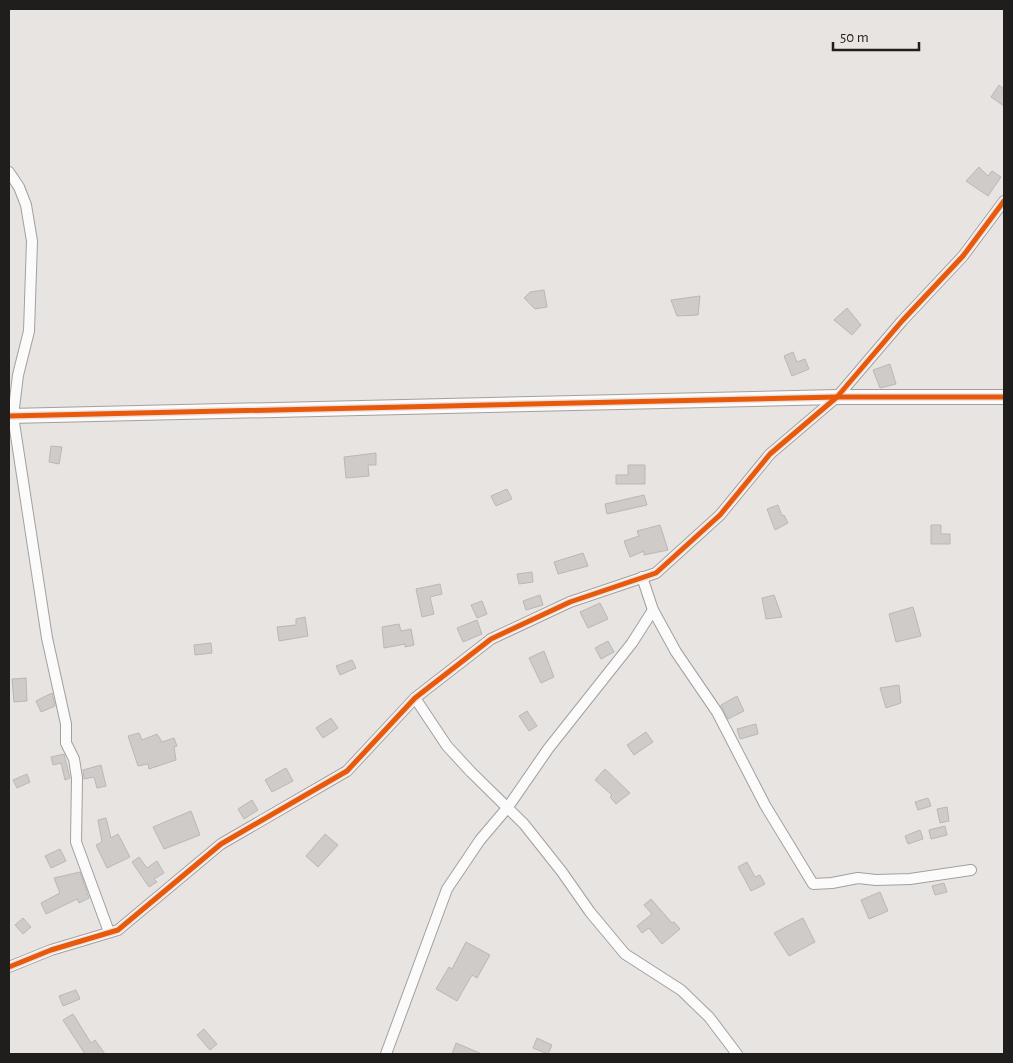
<svg xmlns="http://www.w3.org/2000/svg" width="1013" height="1063" font-family="'Alegreya Sans',sans-serif">
  <style>
    .building { fill: #cecbc9; stroke: #bab7b6 }
    .lines { fill: none; stroke-linecap: round; stroke-linejoin: round }
    .street-casing { stroke: #a2a09e; stroke-width: 12 }
    .secondary-casing { stroke: #a2a09e; stroke-width: 16 }
    .street { stroke: #fcfbfb; stroke-width: 10 }
    .secondary { stroke: #fcfbfb; stroke-width: 14 }
    .cycleway-casing { stroke: #eae3e0; stroke-width: 8 }
    .cycleway { stroke: #e8590c; stroke-width: 5 }
  </style>
  <rect width="100%" height="100%" fill="#e8e4e2"/>
  <g class="building">
    <polygon points="999,85 1004,89 1004,106 991,97"/>
    <polygon points="979,167 988,176 992,171 1001,177 988,196 966,181"/>
    <polygon points="544,290 547,307 535,309 524,298 530,292"/>
    <polygon points="700,296 698,315 677,316 671,300"/>
    <polygon points="847,308 861,325 852,335 834,320"/>
    <polygon points="793,352 797,362 805,359 809,369 792,376 784,356"/>
    <polygon points="890,364 896,384 880,388 873,370"/>
    <polygon points="51,446 62,447 59,464 49,462"/>
    <polygon points="376,453 376,465 368,465 369,476 346,478 344,457"/>
    <polygon points="628,465 645,465 645,484 616,484 616,475 628,475"/>
    <polygon points="507,489 512,499 496,506 491,496"/>
    <polygon points="644,495 647,505 607,514 605,504"/>
    <polygon points="778,505 782,516 784,515 788,523 775,530 767,509"/>
    <polygon points="660,525 668,550 644,555 644,551 630,557 624,541 639,536 637,531"/>
    <polygon points="931,525 941,525 941,534 950,534 950,544 931,544"/>
    <polygon points="583,553 588,566 558,574 554,562"/>
    <polygon points="532,572 533,582 519,584 517,574"/>
    <polygon points="440,584 442,594 430,597 434,614 422,617 416,589"/>
    <polygon points="540,595 543,605 526,610 523,601"/>
    <polygon points="774,595 782,617 766,619 762,598"/>
    <polygon points="482,601 487,614 477,618 471,605"/>
    <polygon points="600,603 608,619 588,628 580,612"/>
    <polygon points="913,607 921,636 896,642 889,614"/>
    <polygon points="305,617 308,636 279,641 277,627 296,625 296,619"/>
    <polygon points="477,620 482,634 463,642 457,628"/>
    <polygon points="399,624 401,631 411,629 414,645 405,647 405,644 384,648 382,627"/>
    <polygon points="608,641 614,652 601,659 595,648"/>
    <polygon points="211,643 212,653 195,655 194,645"/>
    <polygon points="544,651 554,677 541,683 529,658"/>
    <polygon points="352,660 356,668 340,675 336,666"/>
    <polygon points="26,678 27,701 14,702 12,679"/>
    <polygon points="899,685 901,703 886,708 880,688"/>
    <polygon points="52,693 55,706 41,712 36,701"/>
    <polygon points="737,696 744,711 728,719 721,705"/>
    <polygon points="527,711 537,726 529,731 519,716"/>
    <polygon points="331,718 338,728 323,738 316,728"/>
    <polygon points="756,724 758,734 740,739 737,729"/>
    <polygon points="646,732 653,742 634,755 627,745"/>
    <polygon points="139,733 142,740 157,734 162,742 174,738 177,746 174,747 176,760 149,769 148,764 138,766 128,736"/>
    <polygon points="64,754 70,778 65,780 61,763 53,765 51,757"/>
    <polygon points="101,765 106,786 97,788 94,777 84,779 83,770"/>
    <polygon points="286,768 293,781 272,792 265,780"/>
    <polygon points="605,769 630,793 616,804 610,797 612,795 595,780"/>
    <polygon points="27,774 30,782 17,788 13,780"/>
    <polygon points="928,798 931,806 918,810 915,802"/>
    <polygon points="252,800 258,810 244,819 238,809"/>
    <polygon points="947,807 949,821 940,823 937,809"/>
    <polygon points="191,811 200,835 164,849 153,827"/>
    <polygon points="106,818 111,838 118,834 130,857 107,868 96,845 102,842 98,820"/>
    <polygon points="945,826 947,835 931,839 929,830"/>
    <polygon points="920,830 923,839 908,844 905,836"/>
    <polygon points="325,834 338,845 318,867 306,856"/>
    <polygon points="60,849 66,861 51,868 45,856"/>
    <polygon points="139,857 147,868 157,861 164,873 154,879 157,882 149,887 132,862"/>
    <polygon points="747,862 755,877 760,875 765,884 751,891 738,867"/>
    <polygon points="80,872 89,898 79,903 77,899 46,914 41,903 60,893 54,878"/>
    <polygon points="944,883 947,892 935,895 932,886"/>
    <polygon points="880,892 888,911 869,919 861,900"/>
    <polygon points="651,899 672,923 674,922 680,929 662,944 649,928 642,933 637,926 652,914 644,905"/>
    <polygon points="23,918 31,927 23,934 15,925"/>
    <polygon points="803,918 815,942 789,956 774,933"/>
    <polygon points="466,942 490,955 477,978 472,975 457,1001 436,989 449,967 452,969"/>
    <polygon points="76,990 80,999 63,1006 59,996"/>
    <polygon points="73,1014 91,1043 95,1040 105,1054 85,1054 63,1020"/>
    <polygon points="204,1029 217,1044 210,1050 197,1035"/>
    <polygon points="537,1038 552,1045 548,1054 533,1048"/>
    <polygon points="456,1043 482,1054 452,1054"/>
  </g>
  <g class="lines">
    <g class="street-casing">
      <g id="street">
        <polyline points="9,172 19,187 26,205 32,241 29,331 18,375 13,416 47,638 66,724 66,743 74,759 77,778 76,842 109,932"/>
        <polyline points="642,577 653,610 676,652 717,712 765,805 813,884 832,883 858,878 876,880 910,879 971,870"/>
        <polyline points="415,698 447,746 471,772 524,824 562,872 590,912 625,954 681,990 709,1017 737,1054"/>
        <polyline points="9,967 51,950 118,930 221,844 347,771 415,698 491,639 570,602 656,573 720,515 770,454 837,397 902,321 963,256 1004,201"/>
        <polyline points="386,1054 447,889 480,840 508,807 548,749 632,643 653,610"/>
      </g>
    </g>
    <g class="secondary-casing">
      <polyline id="secondary" points="9,416 837,397 1004,397"/>
    </g>
    <use href="#street" class="street"/>
    <use href="#secondary" class="secondary"/>
    <g class="cycleway-casing">
      <g id="cycleway">
        <polyline points="9,416 837,397 1004,397"/>
        <polyline points="9,967 51,950 118,930 221,844 347,771 415,698 491,639 570,602 656,573 720,515 770,454 837,397 902,321 963,256 1004,201"/>
      </g>
    </g>
    <use href="#cycleway" class="cycleway"/>
  </g>
  <rect width="1013" height="1063" fill="none" stroke="#201e1c" stroke-width="20"/>
  <path d="M833 42v8h86v-8" fill="none" stroke="#201e1c" stroke-width="2.5"/>
  <text x="840" y="42" font-size="15" fill="#201e1c" stroke="#eae3e0" stroke-width="4" paint-order="stroke">50 m</text>
</svg>
